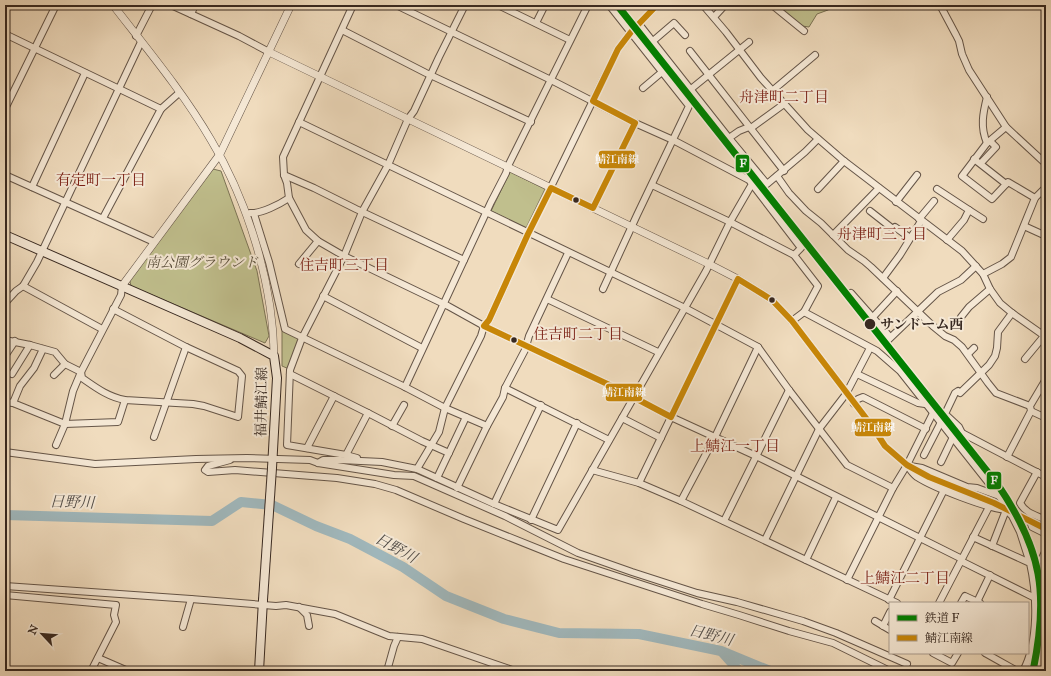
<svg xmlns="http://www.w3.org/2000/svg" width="1051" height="676" font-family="'IM FELL Great Primer','Noto Serif JP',serif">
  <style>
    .green { fill: #c0bf8d; stroke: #7c7456 }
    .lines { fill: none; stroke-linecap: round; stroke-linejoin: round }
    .river { stroke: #a0b8bd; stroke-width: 10 }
    .tertiary-tunnel { stroke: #cbb89e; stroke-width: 7; stroke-dasharray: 7 3.5; stroke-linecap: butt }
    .minor-casing { stroke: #655548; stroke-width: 8 }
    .tertiary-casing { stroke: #655548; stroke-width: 8 }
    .secondary-casing { stroke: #372820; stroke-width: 10 }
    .minor { stroke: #f5e8d5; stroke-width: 6 }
    .tertiary { stroke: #f5e8d5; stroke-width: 7 }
    .secondary { stroke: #f5e8d5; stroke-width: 8 }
    .secondary-bridge-casing { stroke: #372820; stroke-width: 10; stroke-linecap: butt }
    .secondary-bridge { stroke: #f5e8d5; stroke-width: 8 }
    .bus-1-casing { stroke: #f5e8d5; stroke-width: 9 }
    .bus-1 { stroke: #c78608; stroke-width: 6 }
    .rail-1-casing { stroke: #f5e8d5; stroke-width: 10 }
    .rail-1 { stroke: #008000; stroke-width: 7 }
    .bus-dot { fill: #372820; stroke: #f5e8d5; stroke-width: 1.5 }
    .labels { text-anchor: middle; stroke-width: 4; stroke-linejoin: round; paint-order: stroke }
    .park-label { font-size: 14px; font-style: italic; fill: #594e3b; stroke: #f5e8d5 }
    .stop-label { font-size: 14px; font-weight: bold; fill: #372820; stroke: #f5e8d5; text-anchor: start }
    .street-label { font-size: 14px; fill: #372820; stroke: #f5e8d5 }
    .neighbourhood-label { font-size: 15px; fill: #7a1f14; stroke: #f5e8d5 }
    .water-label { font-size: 15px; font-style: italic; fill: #514c47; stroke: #f5e8d5 }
    .line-badge { stroke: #f5e8d5; stroke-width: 1.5 }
    .badge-label { font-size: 11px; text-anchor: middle; font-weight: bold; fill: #fff }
  </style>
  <rect width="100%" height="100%" fill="#f0dcbe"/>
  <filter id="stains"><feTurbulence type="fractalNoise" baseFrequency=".005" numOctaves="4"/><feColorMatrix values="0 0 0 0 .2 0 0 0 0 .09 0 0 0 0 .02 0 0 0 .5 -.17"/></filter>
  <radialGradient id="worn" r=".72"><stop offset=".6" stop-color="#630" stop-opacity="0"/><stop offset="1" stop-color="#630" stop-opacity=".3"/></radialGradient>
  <g class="green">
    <polygon points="778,5 835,5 828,10 817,14 809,27 802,26"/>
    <polygon points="213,169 221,171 257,271 269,336 265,343 131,286 129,277"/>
    <polygon points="510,172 545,189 526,228 491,211"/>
    <polygon points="282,329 300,338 289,369 282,366"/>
  </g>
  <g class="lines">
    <g class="river">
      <polyline points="5,515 212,521 241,502 272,505 316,526 350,539 403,567 446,596 504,619 559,633 639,634 721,651 770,671"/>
      <polyline points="723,653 739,671"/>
    </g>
    <polyline class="tertiary-tunnel" points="994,503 1034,523"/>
    <g class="minor-casing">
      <g id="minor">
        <polyline points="171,5 239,36 269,52"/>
        <polyline points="353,5 283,157 284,175 287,183 289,198 306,230 318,241 344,256 448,306 484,326 618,389 671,417 756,456 962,559"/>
        <polyline points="498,5 570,40"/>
        <polyline points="703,5 726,32 761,78 808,130 844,161 962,251 983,274 990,289 1000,303 1012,313 1046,337"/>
        <polyline points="772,5 804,31"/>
        <polyline points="940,5 956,35 959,41 962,54 969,70 1006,127 1046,164"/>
        <polyline points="191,14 195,5"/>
        <polyline points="714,17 725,5"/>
        <polyline points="536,23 545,5"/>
        <polyline points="639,24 729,138 767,184 805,152 818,139"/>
        <polyline points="342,30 426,73 531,122"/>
        <polyline points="5,34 161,109 179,93"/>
        <polyline points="136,36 152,5"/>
        <polyline points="653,41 674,23 685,35"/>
        <polyline points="690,51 784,171"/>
        <polyline points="643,88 662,72"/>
        <polyline points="691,89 749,42"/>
        <polyline points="772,91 815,55"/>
        <polyline points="5,109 56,5"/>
        <polyline points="299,122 685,308 758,347 789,390 847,465 893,488"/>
        <polyline points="1006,127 987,143 962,176 992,199 1008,182 1035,198"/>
        <polyline points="751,128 784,104"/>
        <polyline points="729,138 739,131 749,127"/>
        <path d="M 987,143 C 980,127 983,113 987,97"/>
        <polyline points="974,159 1006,184"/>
        <polyline points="981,163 996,147 990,141"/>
        <polyline points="5,175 154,242"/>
        <polyline points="284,175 314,188 356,209 464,260"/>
        <polyline points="777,176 789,193 806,211 821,223 848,250 864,261 871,267 934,327 945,336 954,340 962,347 988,383 996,393 1030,406"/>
        <polyline points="752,184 801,248 794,255"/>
        <polyline points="652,185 730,222 794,255 818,286 804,312 877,351 900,371 1002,500 1006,510 1012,516 1020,532 1030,563"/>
        <polyline points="32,187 85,73"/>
        <polyline points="818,189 844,161"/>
        <polyline points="937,189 969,210 964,220 947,240"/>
        <polyline points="896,202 917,175"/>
        <polyline points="593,208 635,123"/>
        <polyline points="969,210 983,219"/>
        <polyline points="870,211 893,229 895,227 910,238"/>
        <path d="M 250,213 C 261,214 280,204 289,198"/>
        <polyline points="254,214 269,262 285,329 405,387 445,408 487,426"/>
        <polyline points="103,218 161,109"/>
        <polyline points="919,219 934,201"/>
        <polyline points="1024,226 1046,236"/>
        <polyline points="833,235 879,188"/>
        <polyline points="299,264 318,241"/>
        <polyline points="983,274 1002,264 1011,257 1035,198 1046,187"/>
        <polyline points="883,278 900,255 921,221"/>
        <polyline points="23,286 102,329"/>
        <polyline points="603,289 637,215 689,106 609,5"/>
        <polyline points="851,293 890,337"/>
        <polyline points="323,296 422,348"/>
        <polyline points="547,299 658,352"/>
        <polyline points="5,303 16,291 23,286 37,262 141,42"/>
        <polyline points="873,317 897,291"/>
        <polyline points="961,317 969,307 990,289"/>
        <polyline points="792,321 804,312"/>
        <polyline points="5,340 30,345 55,352 65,364 81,372"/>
        <polyline points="887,341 938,292 961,280 976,266"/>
        <polyline points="968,354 974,348"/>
        <polyline points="5,356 15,341"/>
        <polyline points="1025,359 1044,336"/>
        <polyline points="5,371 5,372"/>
        <path d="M 81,372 L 82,378 C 95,387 108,397 125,400 L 193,404 L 204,406 L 238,417 L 242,376 L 238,371 L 186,347 L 113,309"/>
        <polyline points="12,374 30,345"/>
        <polyline points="290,374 368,413 422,441 449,453"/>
        <polyline points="857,374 918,403 925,404"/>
        <polyline points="54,375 65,364"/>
        <polyline points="405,387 491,202 506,173 508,166 588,5"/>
        <polyline points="505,388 609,440"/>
        <polyline points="5,402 13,403 65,424 118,422 125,400"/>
        <polyline points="13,403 20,386 34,368 43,349"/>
        <polyline points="854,404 858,399 863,397 926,429"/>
        <polyline points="1031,411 1046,418"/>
        <polyline points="622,418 661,438"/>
        <polyline points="392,426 404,405"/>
        <polyline points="962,433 959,427 945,414 955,393 958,391 960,393 989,365 995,356 997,348 998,332 1012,313"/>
        <polyline points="154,437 186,347"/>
        <polyline points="56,445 65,424 73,391 81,372 121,295 122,286"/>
        <polyline points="307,448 334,396"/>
        <polyline points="5,452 95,464 196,459 247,458 310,460 318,463 394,475 414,476 505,516 578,553 632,572 697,593 737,602 803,621 836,633 907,664"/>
        <polyline points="346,455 368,413"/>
        <polyline points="924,455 941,422"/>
        <polyline points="1007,457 1031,411 1030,406 1046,379"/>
        <polyline points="357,458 346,455 287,445 290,370 302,338 344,256 362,212 388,165 408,119 414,111 439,57 465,5"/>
        <polyline points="230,460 208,466 205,470 208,472 235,470 337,478 375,484 396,490 464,519 564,559 702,604 739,615 789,631 833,643 890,671"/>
        <polyline points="941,462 953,437 962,433 1046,477"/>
        <polyline points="318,463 323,460 340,460 382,462 417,469 494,504 558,530 706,271 730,222 752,184 749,180 673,140 635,123 551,80 396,5"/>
        <path d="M 907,465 C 910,470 913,474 917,477 C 934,488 986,508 1006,510 L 992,546"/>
        <polyline points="910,466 922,468 967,487 977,488 999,496"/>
        <polyline points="417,469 439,432 445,408 481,336 484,326 489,320 528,234 618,49 631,32 657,5"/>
        <polyline points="592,470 639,483 681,501 897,603"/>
        <path d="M 1037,472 L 1020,503 C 1026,514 1036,515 1046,520"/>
        <polyline points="437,478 466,417"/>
        <polyline points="639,483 738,279"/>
        <polyline points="457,488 487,426 503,397 505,388 525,350 529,336 568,253"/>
        <polyline points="681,501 715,437 758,347"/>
        <polyline points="494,504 541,405"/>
        <polyline points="1031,514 1029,518 1032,527 1046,534"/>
        <polyline points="531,520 577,423"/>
        <polyline points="724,521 789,390"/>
        <path d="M 973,537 L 1030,563 C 1037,594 1039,642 1023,671"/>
        <polyline points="765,540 819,429 846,394 870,348"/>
        <polyline points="806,560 836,497"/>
        <polyline points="1041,560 1046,550"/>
        <polyline points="961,561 1035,598"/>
        <polyline points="847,580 893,488 907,465 933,413"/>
        <polyline points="5,586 191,599 276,606 286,605 335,614 389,636 422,639 515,671"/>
        <polyline points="5,595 116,605 114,615 116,622 91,671"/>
        <polyline points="889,600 944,490"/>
        <polyline points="977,602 990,575"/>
        <polyline points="939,603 989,507"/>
        <polyline points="961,603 965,596 980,603"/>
        <polyline points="299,607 307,615 309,626"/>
        <polyline points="875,621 890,630"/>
        <polyline points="883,626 890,612"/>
        <polyline points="183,627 191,599"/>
        <polyline points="933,653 952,663 958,653"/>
        <polyline points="985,653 1017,671"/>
        <polyline points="98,658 128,671"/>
        <polyline points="387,671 394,646 398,637"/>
      </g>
    </g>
    <g class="tertiary-casing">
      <g id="tertiary">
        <path d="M 113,5 C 147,49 183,92 211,140 C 248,202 273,283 274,356"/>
        <polyline points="269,52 709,264 738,279 772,300 792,321 872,426 885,446 907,465 929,477 994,503"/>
        <polyline points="122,286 220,154 291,5"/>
        <polyline points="1034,523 1046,529"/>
      </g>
    </g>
    <g class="secondary-casing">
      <g id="secondary">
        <polyline points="5,235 240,338 274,356 277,378 272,468"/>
        <polyline points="259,671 263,600"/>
      </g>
    </g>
    <use href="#minor" class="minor"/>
    <use href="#tertiary" class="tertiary"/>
    <use href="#secondary" class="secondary"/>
    <g class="secondary-bridge-casing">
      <polyline id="secondary-bridge" points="263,600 272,468"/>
    </g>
    <use href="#secondary-bridge" class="secondary-bridge"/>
    <g class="bus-1-casing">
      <polyline id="bus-1" points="657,5 631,32 618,49 593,101 635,123 593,208 551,188 528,234 489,320 484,326 618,389 671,417 738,279 772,300 792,321 872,426 885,446 907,465 929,477 994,503 1046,529"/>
    </g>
    <use href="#bus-1" class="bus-1"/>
    <g class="rail-1-casing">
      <path id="rail-1" d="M 617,5 L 998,485 C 1042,550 1049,594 1033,671"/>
    </g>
    <use href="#rail-1" class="rail-1"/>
  </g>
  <g class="bus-dot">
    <circle cx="576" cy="200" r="3.5"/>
    <circle cx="772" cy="300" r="3.5"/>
    <circle cx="870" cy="324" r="6"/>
    <circle cx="514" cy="340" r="3.5"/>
  </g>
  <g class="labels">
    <g class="park-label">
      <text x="202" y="267">南公園グラウンド</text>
    </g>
    <g class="stop-label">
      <text x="880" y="329">サンドーム西</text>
    </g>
    <g class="street-label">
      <text transform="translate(261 402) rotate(-89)" y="5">福井鯖江線</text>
    </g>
    <g class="neighbourhood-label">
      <text x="784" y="102">舟津町二丁目</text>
      <text x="101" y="185">有定町一丁目</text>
      <text x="882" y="239">舟津町三丁目</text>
      <text x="344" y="270">住吉町三丁目</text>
      <text x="578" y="339">住吉町二丁目</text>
      <text x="735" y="451">上鯖江一丁目</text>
      <text x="905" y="583">上鯖江二丁目</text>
    </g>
    <g class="water-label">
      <text transform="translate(72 502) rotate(2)" y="5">日野川</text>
      <text transform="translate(396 548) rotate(29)" y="5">日野川</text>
      <text transform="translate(711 635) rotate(14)" y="5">日野川</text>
    </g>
  </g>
  <g class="line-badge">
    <rect x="598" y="150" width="38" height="19" rx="4" fill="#c78608"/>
    <rect x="735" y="154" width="15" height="19" rx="4" fill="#008000"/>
    <rect x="605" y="383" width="38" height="19" rx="4" fill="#c78608"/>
    <rect x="854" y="418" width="38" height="19" rx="4" fill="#c78608"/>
    <rect x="986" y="471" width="16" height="19" rx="4" fill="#008000"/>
  </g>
  <g class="badge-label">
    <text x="617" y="163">鯖江南線</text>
    <text x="743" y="167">F</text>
    <text x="624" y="396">鯖江南線</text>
    <text x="873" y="431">鯖江南線</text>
    <text x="994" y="484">F</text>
  </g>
  <rect width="1051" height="676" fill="none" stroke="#f0dcbe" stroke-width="20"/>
  <rect x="6" y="6" width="1039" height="664" fill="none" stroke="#372820" stroke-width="2"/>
  <rect x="10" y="10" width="1031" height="656" fill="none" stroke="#372820"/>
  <rect x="889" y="602" width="140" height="52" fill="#f5e8d5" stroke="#a99b8d"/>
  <rect x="897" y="615" width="20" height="6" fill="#008000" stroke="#a99b8d"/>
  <text x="925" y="622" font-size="12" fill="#372820">鉄道 F</text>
  <rect x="897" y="635" width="20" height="6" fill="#c78608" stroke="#a99b8d"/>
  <text x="925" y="642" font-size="12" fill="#372820">鯖江南線</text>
  <g transform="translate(42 634) rotate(296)" stroke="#f5e8d5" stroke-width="3" paint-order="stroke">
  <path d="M0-3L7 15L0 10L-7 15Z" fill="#372820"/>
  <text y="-6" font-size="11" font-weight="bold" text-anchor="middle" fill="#372820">N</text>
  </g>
  <rect width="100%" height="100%" filter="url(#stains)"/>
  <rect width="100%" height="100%" fill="url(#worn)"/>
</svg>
